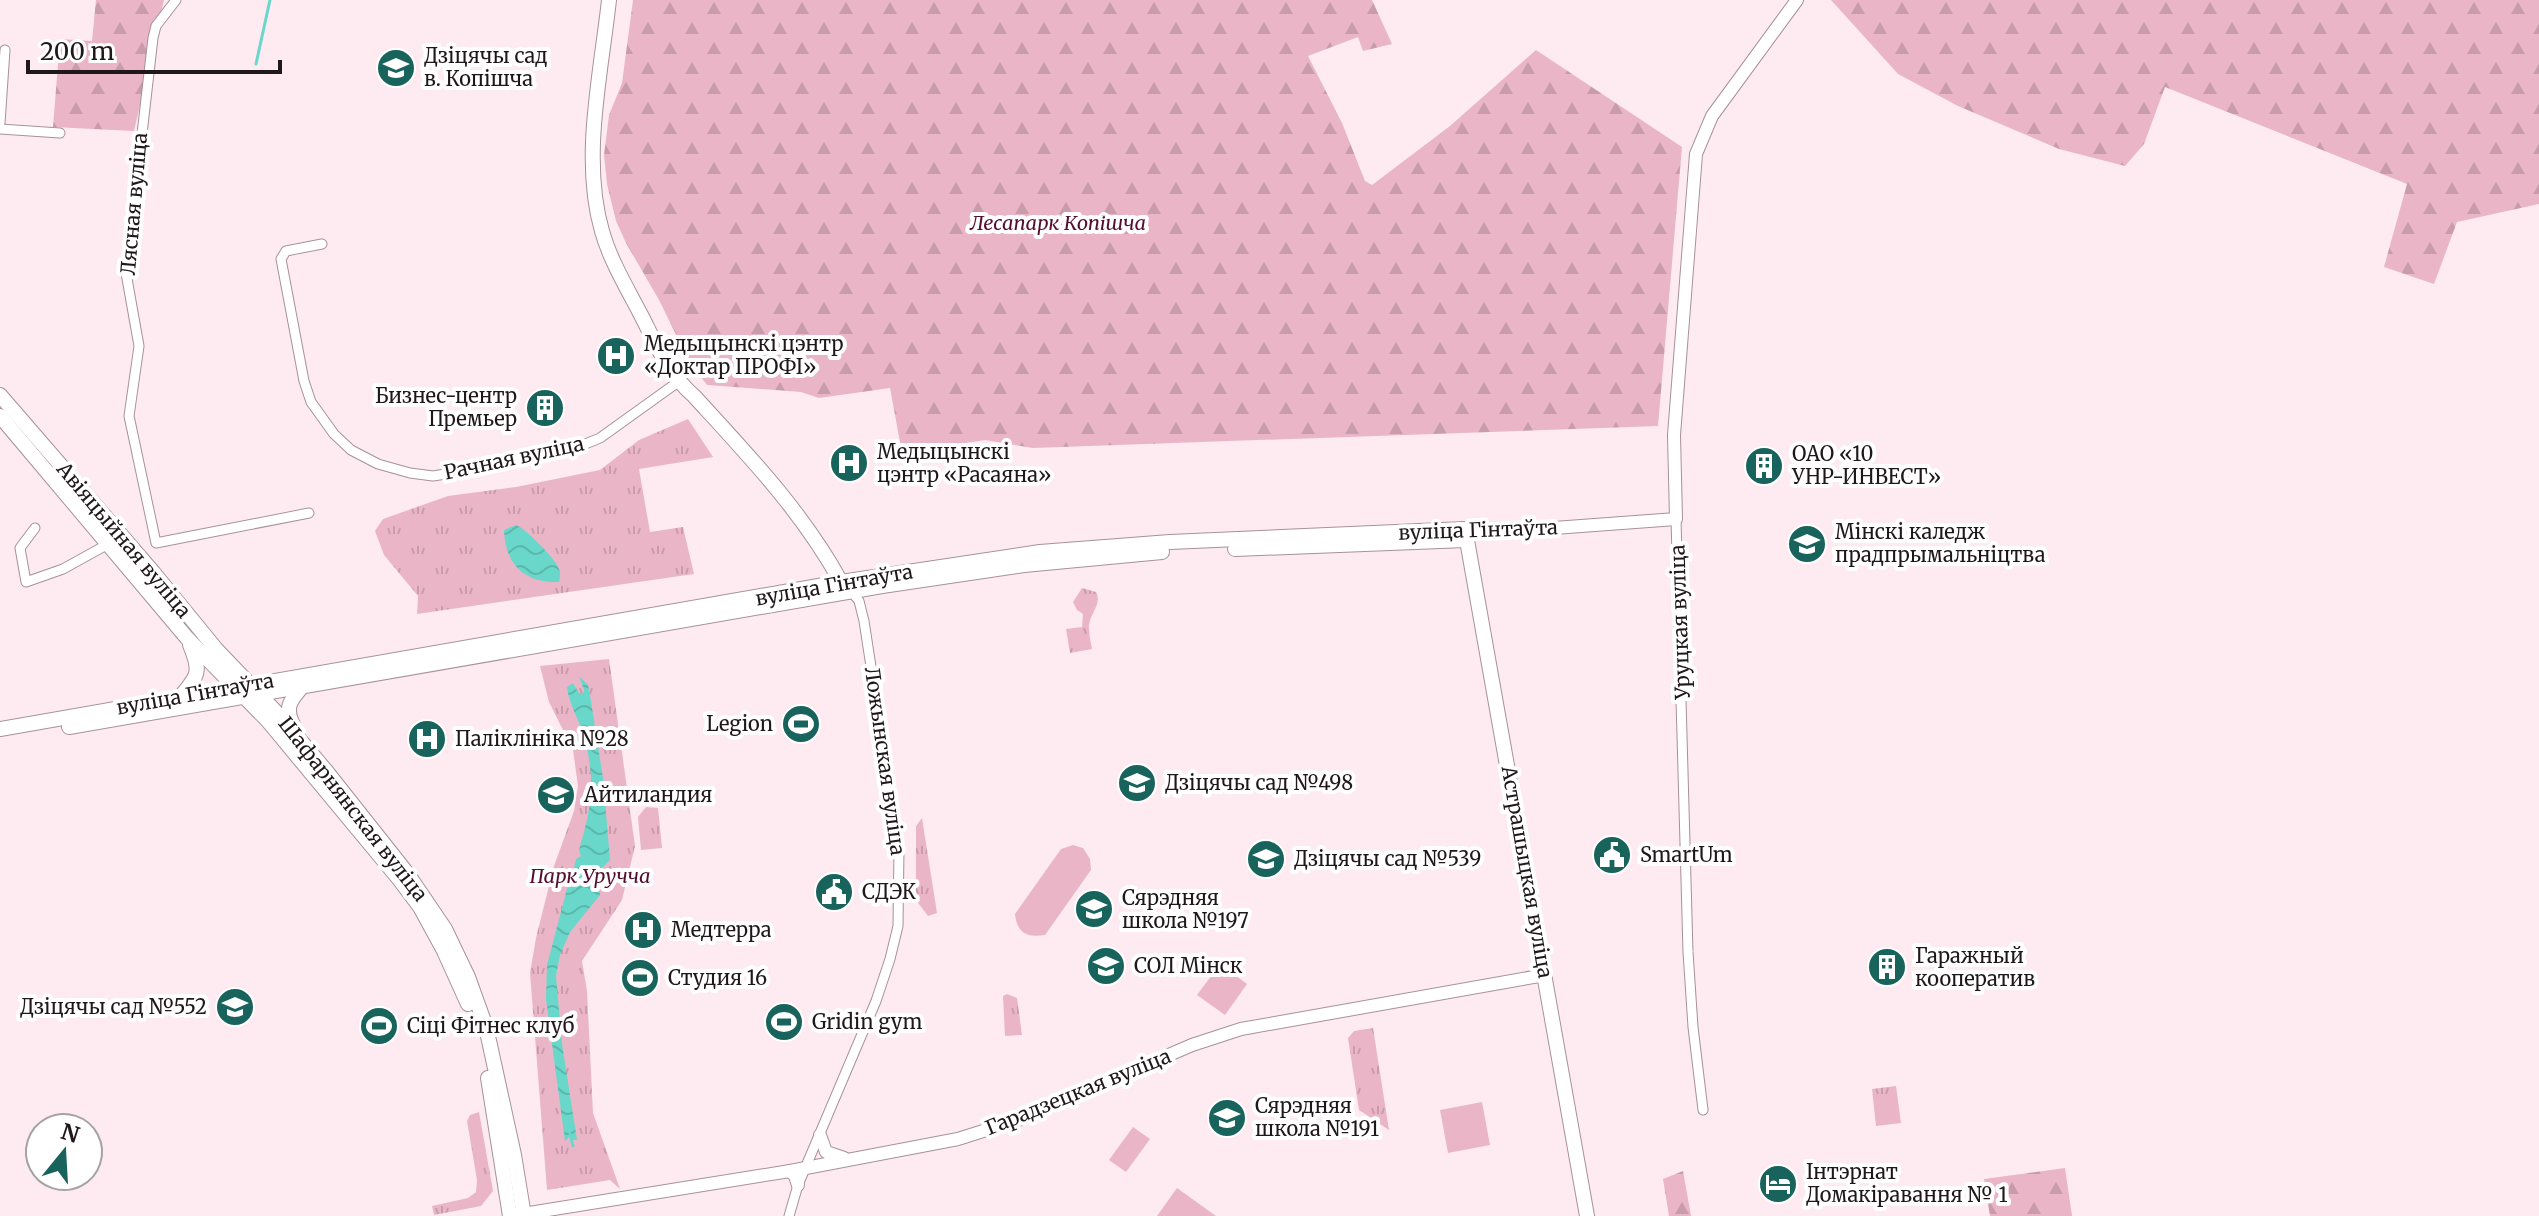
<svg xmlns="http://www.w3.org/2000/svg" width="2539" height="1216" font-family="Merriweather,serif">
  <style>
    .grass { fill: url(#grass-tufts) }
    .forest { fill: url(#forest-firs) }
    .garden { fill: #eab6c7 }
    .water { fill: url(#water-waves) }
    .lines { fill: none; stroke-linecap: round; stroke-linejoin: round }
    .stream { stroke: #69d7c9; stroke-width: 3 }
    .minor-casing { stroke: #a69298; stroke-width: 11 }
    .tertiary-casing { stroke: #a69298; stroke-width: 14 }
    .secondary-casing { stroke: #a69298; stroke-width: 16 }
    .minor { stroke: #fff; stroke-width: 9 }
    .tertiary { stroke: #fff; stroke-width: 12 }
    .secondary { stroke: #fff; stroke-width: 14 }
    .labels { text-anchor: middle; stroke-width: 8; stroke-linejoin: round; paint-order: stroke }
    .poi-label { font-size: 20px; fill: #1f171a; stroke: #fff; text-anchor: start }
    .street-label { font-size: 20px; fill: #1f171a; stroke: #fff }
    .park-label { font-size: 20px; font-style: italic; fill: #550e30; stroke: #fff }
  </style>
  <defs>
    <pattern id="grass-tufts" width="24" height="20" patternUnits="userSpaceOnUse" patternTransform="scale(2)"><rect width="24" height="20" fill="#eab6c7"/><path d="M3 7l-1-3M5 7V3M7 7l1-3M15 17l-1-3M17 17v-4M19 17l1-3" fill="none" stroke="#c89caa"/></pattern>
    <pattern id="forest-firs" width="22" height="20" patternUnits="userSpaceOnUse" patternTransform="scale(2)"><rect width="22" height="20" fill="#eab6c7"/><path d="M5 1l3.5 6h-7zM16 11l3.5 6h-7z" fill="#c89caa"/></pattern>
    <pattern id="water-waves" width="16" height="10" patternUnits="userSpaceOnUse" patternTransform="scale(2)"><rect width="16" height="10" fill="#69d7c9"/><path d="M0 5q4-4 8 0t8 0" fill="none" stroke="#5bb8ac"/></pattern>
  </defs>
  <rect width="100%" height="100%" fill="#fdebf1"/>
  <g class="grass">
    <polygon points="688,419 713,457 639,469 650,532 683,527 694,574 417,614 418,596 384,555 375,531 383,519 448,496 516,487 600,470 639,440"/>
    <path d="M 1082,588 L 1096,592 C 1103,605 1088,614 1089,629 C 1089,636 1091,643 1092,649 L 1070,653 L 1066,629 L 1082,627 L 1083,614 L 1077,610 L 1073,602 Z"/>
    <polygon points="609,659 635,846 622,900 582,961 587,991 593,1113 620,1189 610,1180 547,1190 530,973 536,938 554,866 574,811 578,786 573,750 549,702 540,666"/>
    <polygon points="646,807 658,808 662,848 641,850 638,817"/>
    <polygon points="922,818 937,913 928,916 916,900 916,826"/>
    <polygon points="1007,994 1017,998 1022,1035 1005,1036 1003,996"/>
    <polygon points="1373,1028 1389,1130 1359,1110 1348,1038 1354,1031"/>
    <polygon points="1896,1086 1901,1123 1876,1126 1872,1089"/>
    <polygon points="479,1112 493,1191 481,1206 434,1215 432,1206 468,1198 476,1192 477,1180 467,1121 470,1115"/>
  </g>
  <g class="forest">
    <polygon points="96,0 164,0 134,131 53,127 60,39 92,41"/>
    <polygon points="633,0 1372,0 1392,44 1363,51 1358,37 1308,56 1342,123 1365,181 1372,185 1450,126 1536,50 1682,147 1658,426 1033,448 985,440 902,453 890,388 819,398 801,392 707,385 690,363 659,300 626,243 616,221 607,184 604,155 609,115 622,83"/>
    <polygon points="1831,0 2539,0 2539,204 2457,222 2434,284 2384,267 2407,184 2165,87 2144,144 2125,166 2059,149 1958,106 1898,74"/>
    <polygon points="2065,1168 2072,1216 1990,1216 1984,1179"/>
    <polygon points="1683,1171 1691,1216 1669,1216 1663,1179"/>
  </g>
  <g class="garden">
    <path d="M 1073,845 L 1083,848 L 1090,859 L 1091,870 L 1045,935 C 1027,938 1017,933 1015,914 L 1061,849 Z"/>
    <polygon points="1220,964 1247,984 1225,1015 1197,995"/>
    <polygon points="1482,1102 1490,1145 1448,1153 1440,1110"/>
    <polygon points="1133,1127 1150,1139 1126,1172 1109,1160"/>
    <polygon points="1177,1188 1216,1216 1157,1216"/>
  </g>
  <g class="water">
    <path d="M 516,525 C 525,528 556,559 559,569 C 561,575 560,576 559,582 C 525,583 505,565 504,530 Z"/>
    <path d="M 579,676 L 588,685 L 590,695 L 603,778 L 610,860 L 597,873 L 600,895 L 570,932 L 560,955 L 556,976 L 562,1044 L 577,1140 L 572,1140 L 570,1136 L 565,1141 L 546,999 L 547,965 L 568,885 L 574,880 L 572,876 L 576,859 L 581,856 L 579,850 C 591,808 596,784 585,740 C 581,722 569,706 567,687 L 573,683 L 579,693 L 583,694 L 584,690 Z"/>
  </g>
  <g class="lines">
    <g class="stream">
      <polyline points="256,64 270,0"/>
      <polyline points="570,1134 573,1146"/>
    </g>
    <g class="minor-casing">
      <g id="minor">
        <polyline points="176,0 156,26 153,38 126,273 139,346 129,416 156,543 309,513"/>
        <polyline points="0,123 5,50"/>
        <polyline points="0,129 60,133"/>
        <polyline points="322,244 286,251 281,259 304,381 311,402 334,434 351,450 378,464 410,473 433,476 489,467 578,447 600,438 678,382"/>
        <polyline points="1676,519 1688,952 1693,1027 1703,1110"/>
        <polyline points="35,528 20,548 26,582 63,569 110,543"/>
        <polyline points="789,1216 798,1185 876,1001 890,959 898,926 899,849 864,621 859,601 851,591"/>
      </g>
    </g>
    <g class="tertiary-casing">
      <g id="tertiary">
        <polyline points="1465,529 1554,528 1676,519 1674,435 1696,154 1712,116 1797,0"/>
        <polyline points="820,1135 826,1152 844,1158"/>
        <polyline points="790,1171 795,1176 798,1185"/>
        <polyline points="517,1215 790,1171 958,1139 1018,1120 1192,1045 1241,1029 1545,975"/>
      </g>
    </g>
    <g class="secondary-casing">
      <g id="secondary">
        <path d="M 609,0 C 601,74 581,159 602,231 C 610,260 627,288 641,315 C 656,344 668,374 694,396 C 748,455 802,511 841,582"/>
        <polyline points="0,395 153,572 216,649 278,714 327,772 407,873 445,929 468,977 486,1027 514,1155 524,1216"/>
        <polyline points="0,416 187,638 268,721 399,879 420,907 444,951 468,1004"/>
        <polyline points="1235,549 1466,540"/>
        <path d="M 181,696 C 199,675 201,671 190,645"/>
        <path d="M 293,725 C 285,708 289,702 301,688"/>
        <polyline points="69,727 882,586 1024,565 1162,552"/>
        <polyline points="0,729 841,582 1040,552 1170,542 1465,529 1587,1216"/>
        <polyline points="488,1078 510,1216"/>
      </g>
    </g>
    <use href="#minor" class="minor"/>
    <use href="#tertiary" class="tertiary"/>
    <use href="#secondary" class="secondary"/>
  </g>
  <defs>
    <g id="school-disc" transform="scale(2)"><circle r="9.5" fill="#18635b" stroke="#fff"/><path d="M0-5L7-2L0 1L-7-2ZM-4 1L0 2.5L4 1V4Q0 6-4 4Z" fill="#fff"/></g>
    <g id="hospital-disc" transform="scale(2)"><circle r="9.5" fill="#18635b" stroke="#fff"/><path d="M-5-5h3v3.5h4V-5h3V5h-3V1.5h-4V5h-3Z" fill="#fff"/></g>
    <g id="building-disc" transform="scale(2)"><circle r="9.5" fill="#18635b" stroke="#fff"/><path d="M-4-6H4V6H1V3H-1V6H-4ZM-2.5-4.3h1.7v1.8h-1.7ZM.8-4.3h1.7v1.8H.8ZM-2.5-1h1.7V.8h-1.7ZM.8-1h1.7V.8H.8Z" fill="#fff"/></g>
    <g id="university-disc" transform="scale(2)"><circle r="9.5" fill="#18635b" stroke="#fff"/><path d="M0-5L7-2L0 1L-7-2ZM-4 1L0 2.5L4 1V4Q0 6-4 4Z" fill="#fff"/></g>
    <g id="stadium-disc" transform="scale(2)"><circle r="9.5" fill="#18635b" stroke="#fff"/><path d="M0-5a6.5 5 0 1 0 0 10a6.5 5 0 1 0 0-10ZM-3.5-1.8h7v3.6h-7Z" fill="#fff"/></g>
    <g id="civic-disc" transform="scale(2)"><circle r="9.5" fill="#18635b" stroke="#fff"/><path d="M-.6-6.5H3V-4.5H.6V-3L4-1V1h2V6H-6V1h2V-1L-.6-3ZM-1.2 2.5V6h2.4V2.5Z" fill="#fff"/></g>
    <g id="hotel-disc" transform="scale(2)"><circle r="9.5" fill="#18635b" stroke="#fff"/><path d="M-6-4.5h1.5V1H6V5H4.5V3h-9V5H-6ZM-4 0a1.8 1.8 0 1 1 3.6 0ZM.5 0V-2.5h3Q6-2.5 6 0Z" fill="#fff"/></g>
  </defs>
  <g fill-rule="evenodd">
    <use href="#school-disc" x="396" y="68"/>
    <use href="#hospital-disc" x="616" y="356"/>
    <use href="#building-disc" x="545" y="408"/>
    <use href="#hospital-disc" x="849" y="463"/>
    <use href="#building-disc" x="1764" y="466"/>
    <use href="#university-disc" x="1807" y="544"/>
    <use href="#stadium-disc" x="801" y="724"/>
    <use href="#hospital-disc" x="427" y="739"/>
    <use href="#school-disc" x="1137" y="783"/>
    <use href="#school-disc" x="556" y="795"/>
    <use href="#civic-disc" x="1612" y="855"/>
    <use href="#school-disc" x="1266" y="859"/>
    <use href="#civic-disc" x="834" y="892"/>
    <use href="#school-disc" x="1094" y="909"/>
    <use href="#hospital-disc" x="643" y="930"/>
    <use href="#school-disc" x="1106" y="966"/>
    <use href="#building-disc" x="1887" y="967"/>
    <use href="#stadium-disc" x="640" y="978"/>
    <use href="#school-disc" x="235" y="1007"/>
    <use href="#stadium-disc" x="784" y="1022"/>
    <use href="#stadium-disc" x="379" y="1026"/>
    <use href="#school-disc" x="1227" y="1118"/>
    <use href="#hotel-disc" x="1778" y="1184"/>
  </g>
  <g class="labels">
    <g class="poi-label">
      <text x="424" y="63">Дзіцячы сад<tspan x="424" dy="23">в. Копішча</tspan></text>
      <text x="644" y="351">Медыцынскі цэнтр<tspan x="644" dy="23">«Доктар ПРОФІ»</tspan></text>
      <text x="517" y="403" text-anchor="end">Бизнес-центр<tspan x="517" dy="23">Премьер</tspan></text>
      <text x="877" y="459">Медыцынскі<tspan x="877" dy="23">цэнтр «Расаяна»</tspan></text>
      <text x="1792" y="461">ОАО «10<tspan x="1792" dy="23">УНР-ИНВЕСТ»</tspan></text>
      <text x="1835" y="539">Мінскі каледж<tspan x="1835" dy="23">прадпрымальніцтва</tspan></text>
      <text x="773" y="731" text-anchor="end">Legion</text>
      <text x="455" y="746">Паліклініка №28</text>
      <text x="1165" y="790">Дзіцячы сад №498</text>
      <text x="584" y="802">Айтиландия</text>
      <text x="1640" y="862">SmartUm</text>
      <text x="1294" y="866">Дзіцячы сад №539</text>
      <text x="862" y="899">СДЭК</text>
      <text x="1122" y="905">Сярэдняя<tspan x="1122" dy="23">школа №197</tspan></text>
      <text x="671" y="937">Медтерра</text>
      <text x="1915" y="963">Гаражный<tspan x="1915" dy="23">кооператив</tspan></text>
      <text x="1134" y="973">СОЛ Мінск</text>
      <text x="668" y="985">Студия 16</text>
      <text x="207" y="1014" text-anchor="end">Дзіцячы сад №552</text>
      <text x="812" y="1029">Gridin gym</text>
      <text x="407" y="1033">Сіці Фітнес клуб</text>
      <text x="1255" y="1113">Сярэдняя<tspan x="1255" dy="23">школа №191</tspan></text>
      <text x="1806" y="1179">Інтэрнат<tspan x="1806" dy="23">Домакіравання № 1</tspan></text>
    </g>
    <g class="street-label">
      <text transform="translate(134 204) rotate(-85)" y="7">Лясная вуліца</text>
      <text transform="translate(514 458) rotate(-12)" y="7">Рачная вуліца</text>
      <text transform="translate(1478 530) rotate(-2)" y="7">вуліца Гінтаўта</text>
      <text transform="translate(124 540) rotate(50)" y="7">Авіяцыйная вуліца</text>
      <text transform="translate(834 585) rotate(-10)" y="7">вуліца Гінтаўта</text>
      <text transform="translate(1680 622) rotate(-92)" y="7">Уруцкая вуліца</text>
      <text transform="translate(195 694) rotate(-10)" y="7">вуліца Гінтаўта</text>
      <text transform="translate(885 761) rotate(82)" y="7">Ложынская вуліца</text>
      <text transform="translate(353 809) rotate(52)" y="7">Шафарнянская вуліца</text>
      <text transform="translate(1527 872) rotate(80)" y="7">Астрашыцкая вуліца</text>
      <text transform="translate(1078 1092) rotate(-22)" y="7">Гарадзецкая вуліца</text>
    </g>
    <g class="park-label">
      <text x="1058" y="230">Лесапарк Копішча</text>
      <text x="590" y="883">Парк Уручча</text>
    </g>
  </g>
  <g transform="translate(64 1152) rotate(18)"><circle r="38" fill="#ffffff" stroke="#a5a2a3" stroke-width="2"/>
  <path d="M0-6L14 30L0 20L-14 30Z" fill="#18635b"/>
  <text y="-12" font-size="22" font-weight="bold" text-anchor="middle" fill="#1f171a">N</text>
  </g>
  <path d="M28 60v12h252v-12" fill="none" stroke="#1f171a" stroke-width="4"/>
  <text x="40" y="60" font-size="24" fill="#1f171a" stroke="#ffffff" stroke-width="6" paint-order="stroke">200 m</text>
</svg>
